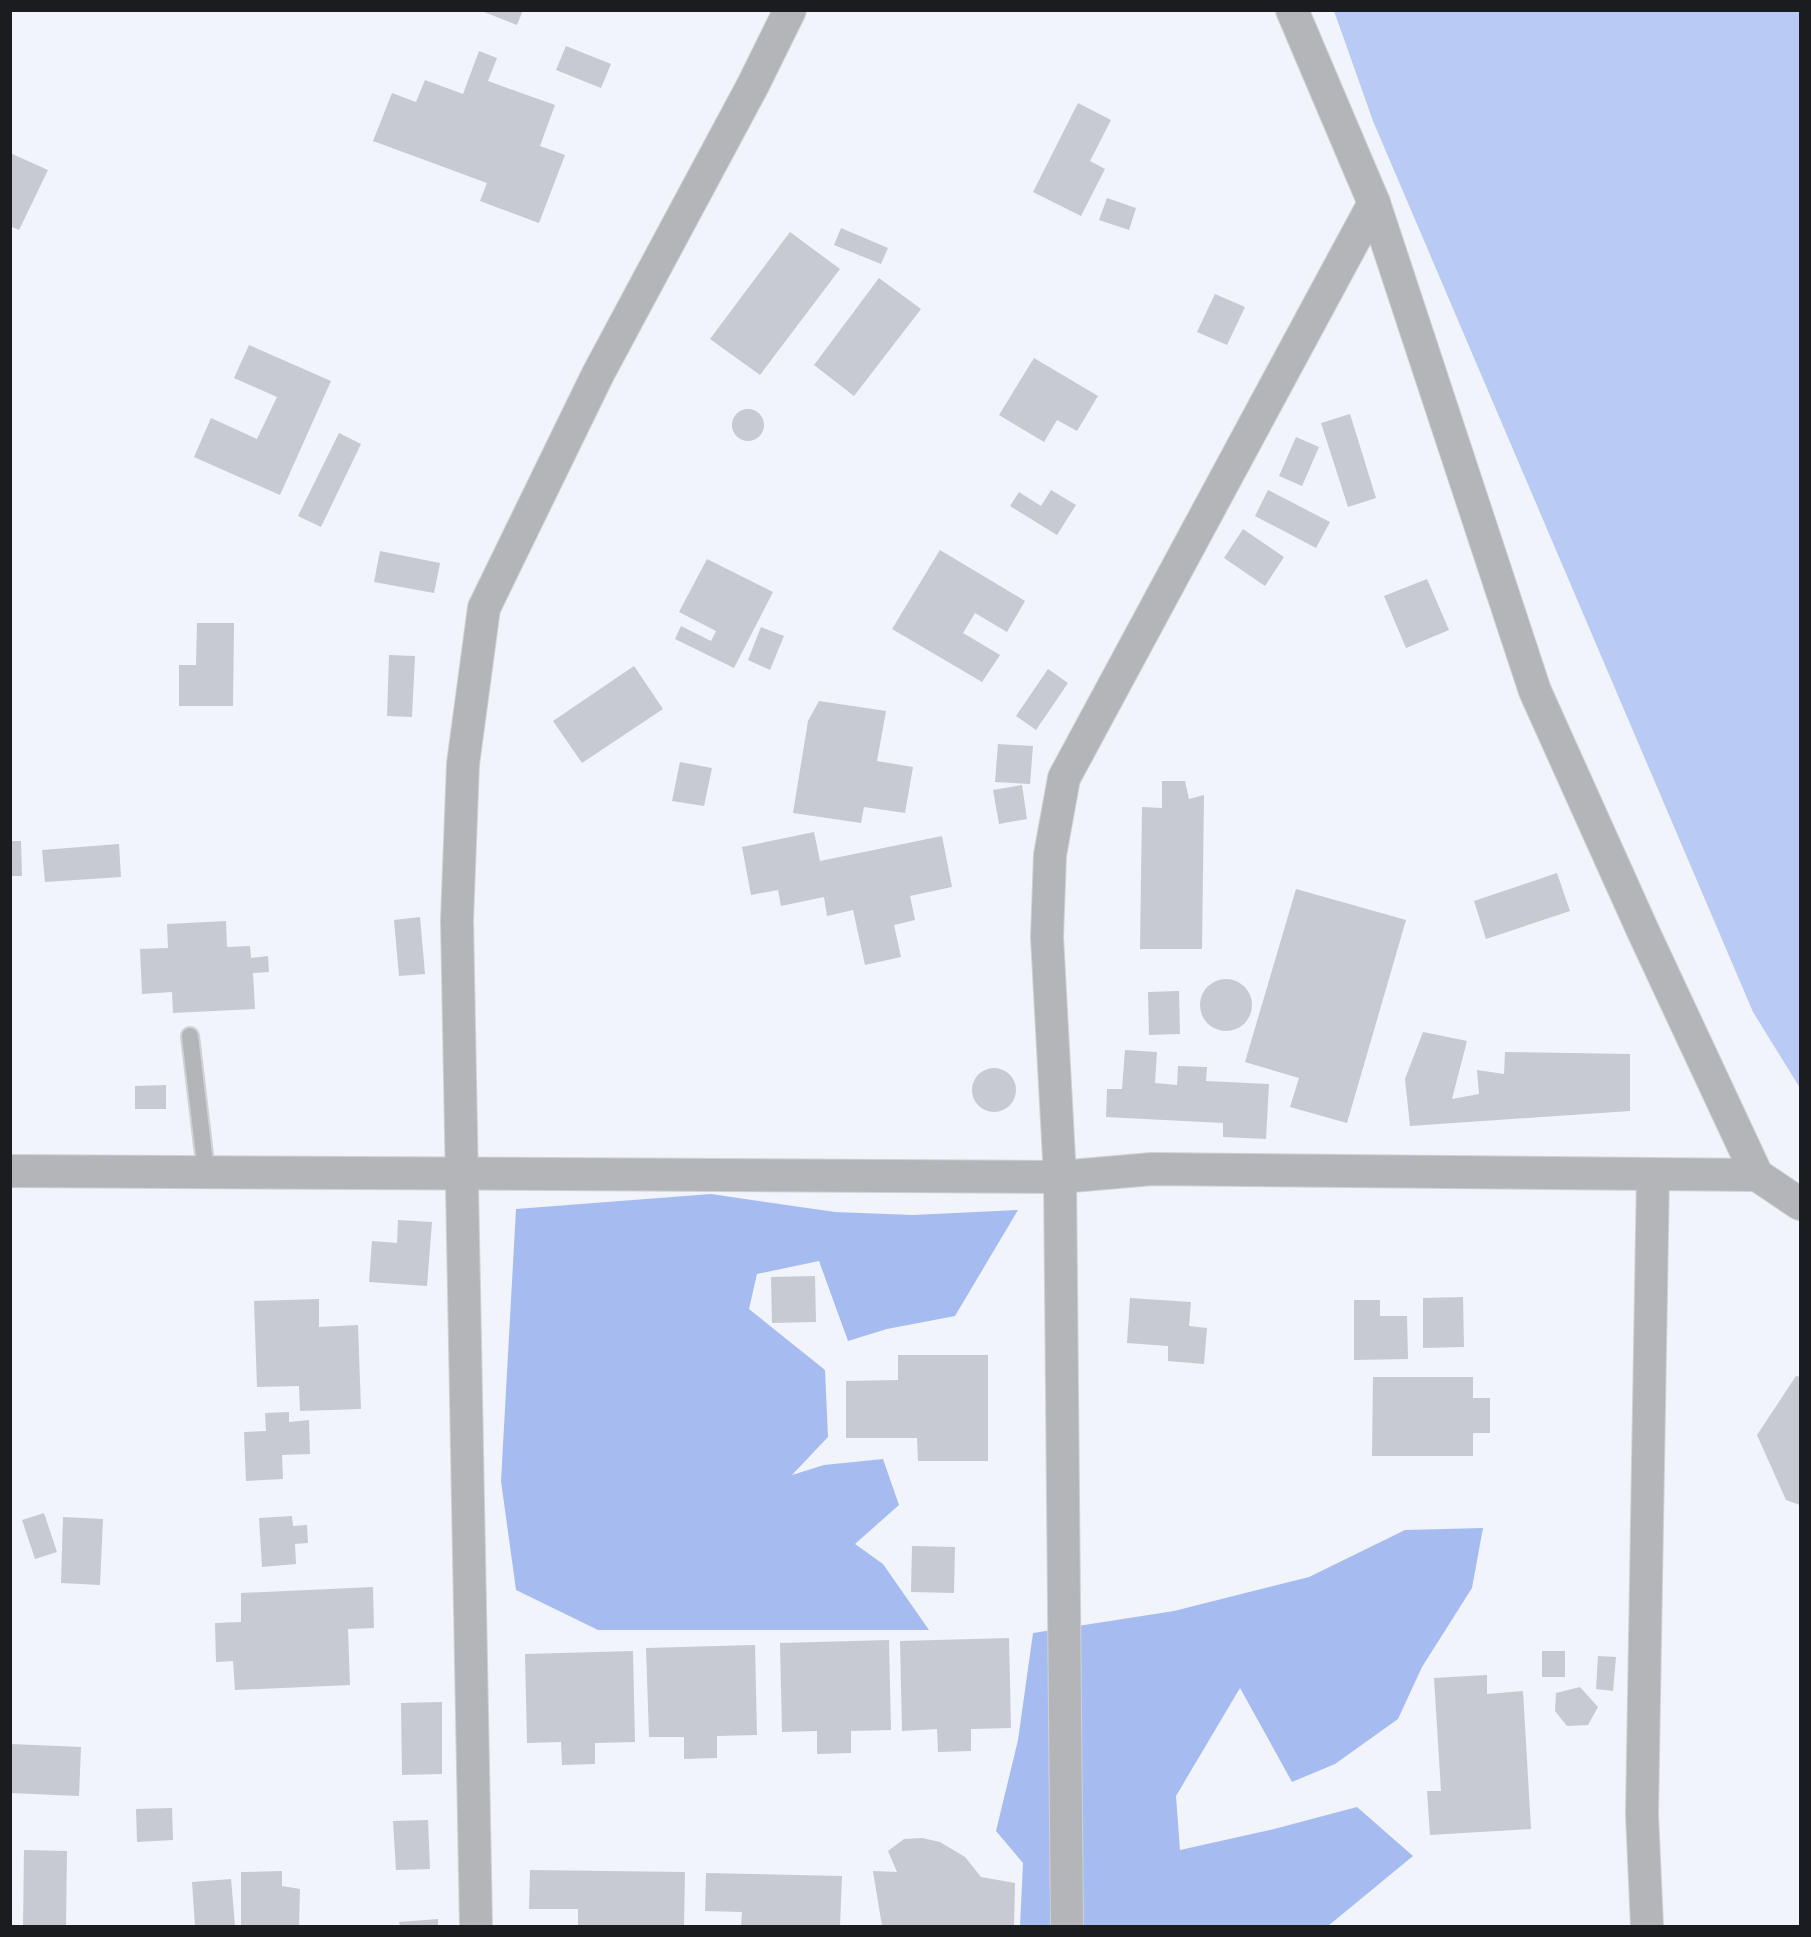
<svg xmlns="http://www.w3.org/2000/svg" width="1811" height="1937" font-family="'Source Sans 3',sans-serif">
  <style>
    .green { fill: #b9caf4 }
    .forest { fill: #a6bcf1 }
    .building { fill: #c7cad0 }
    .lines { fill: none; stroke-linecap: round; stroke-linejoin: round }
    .service-casing { stroke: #cfd1d7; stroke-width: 20 }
    .minor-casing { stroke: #cfd1d7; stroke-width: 34 }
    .service { stroke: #b4b5b8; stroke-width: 16 }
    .minor { stroke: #b4b5b8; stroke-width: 32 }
  </style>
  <rect width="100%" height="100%" fill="#f1f4fa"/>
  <polygon class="green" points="1334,11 1800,11 1800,1088 1753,1012 1373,121"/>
  <g class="forest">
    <polygon points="711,1194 835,1212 913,1215 1018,1210 955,1316 887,1329 848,1341 819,1261 757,1274 749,1309 825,1370 828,1437 792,1475 824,1465 883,1459 899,1505 855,1544 883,1564 929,1630 598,1630 516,1590 501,1481 516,1209"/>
    <polygon points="1483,1528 1472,1588 1422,1667 1398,1719 1335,1764 1292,1782 1240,1688 1176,1796 1180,1850 1274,1829 1357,1807 1413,1856 1328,1926 1020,1926 1023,1863 996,1831 1018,1740 1033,1633 1174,1611 1309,1577 1405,1530"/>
  </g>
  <g class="building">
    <polygon points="479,10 523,10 517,25"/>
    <polygon points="566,46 611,64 601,88 556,70"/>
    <polygon points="479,51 497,58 488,81 555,105 540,146 565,155 539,223 480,201 487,183 373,141 392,93 416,102 425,80 463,94"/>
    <polygon points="1078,103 1111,120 1090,161 1105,169 1081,216 1033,192"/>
    <polygon points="10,153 48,170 19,230 10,226"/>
    <polygon points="1107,198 1136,208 1129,230 1099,220"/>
    <polygon points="841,228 888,248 881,264 834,245"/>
    <polygon points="790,232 840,269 760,375 710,339"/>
    <polygon points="879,278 921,309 854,396 814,365"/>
    <polygon points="1215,294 1245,307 1227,345 1197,332"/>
    <polygon points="249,345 331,381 280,495 194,457 211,418 257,439 277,397 234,378"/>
    <polygon points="1034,358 1098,396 1077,431 1057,420 1044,442 999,415"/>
    <circle cx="748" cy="425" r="16"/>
    <polygon points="1350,414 1376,498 1348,507 1321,423"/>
    <polygon points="339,433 361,444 321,527 298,516"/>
    <polygon points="1296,437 1319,447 1302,486 1279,476"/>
    <polygon points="1051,490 1076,505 1057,535 1010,506 1019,492 1041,506"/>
    <polygon points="1268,490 1330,522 1316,548 1255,516"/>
    <polygon points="1243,529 1284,557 1265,586 1224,558"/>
    <polygon points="940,550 1025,601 1007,632 975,613 963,633 1000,655 982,682 892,629"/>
    <polygon points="380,551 440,563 434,593 374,582"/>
    <polygon points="707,559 773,592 734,668 675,639 681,626 711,641 716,631 679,612"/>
    <polygon points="1427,579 1449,630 1406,648 1384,596"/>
    <polygon points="197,623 234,623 233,706 179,706 179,665 196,665"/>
    <polygon points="761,627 784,636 770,670 748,660"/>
    <polygon points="389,655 415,656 412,717 387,716"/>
    <polygon points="634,666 663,709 582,763 553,721"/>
    <polygon points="1048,669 1068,683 1036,730 1016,716"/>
    <polygon points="819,701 886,711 877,761 913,767 905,813 864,807 861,823 793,813 808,721"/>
    <polygon points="998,744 1033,746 1030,784 995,782"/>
    <polygon points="680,762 712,768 704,806 672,801"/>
    <polygon points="1162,781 1185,781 1189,799 1204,795 1202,949 1140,949 1142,807 1162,808"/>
    <polygon points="1022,785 1027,819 999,824 993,790"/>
    <polygon points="814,832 820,861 942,836 952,887 910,896 915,920 894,925 901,957 865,965 853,910 827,916 824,897 781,906 778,890 751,895 742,847"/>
    <polygon points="10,841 21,841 22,876 10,876"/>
    <polygon points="119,844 121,877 45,882 42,850"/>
    <polygon points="1557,873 1570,911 1486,939 1474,901"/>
    <polygon points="1296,889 1406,920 1347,1123 1290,1107 1299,1078 1245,1062"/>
    <polygon points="420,917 425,974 399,976 394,920"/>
    <polygon points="226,921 227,947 250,946 251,958 268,956 269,972 253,973 255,1009 173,1013 172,992 142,994 140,949 168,948 167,924"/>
    <circle cx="1226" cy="1005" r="26"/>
    <polygon points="1179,991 1180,1034 1149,1035 1148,992"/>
    <polygon points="1423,1032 1467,1041 1452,1099 1479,1094 1477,1070 1504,1074 1505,1052 1630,1054 1630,1111 1410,1126 1405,1079"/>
    <polygon points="1125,1050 1157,1052 1155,1083 1177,1085 1178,1066 1207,1067 1206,1081 1269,1084 1266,1139 1223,1137 1223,1123 1106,1117 1107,1089 1122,1089"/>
    <circle cx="994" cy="1090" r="22"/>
    <polygon points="166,1085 166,1109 135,1109 135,1086"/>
    <polygon points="398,1220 432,1222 427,1286 369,1282 372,1241 397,1243"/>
    <polygon points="815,1276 816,1322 772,1323 771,1277"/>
    <polygon points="1463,1297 1464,1347 1423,1348 1423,1298"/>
    <polygon points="1130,1298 1191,1302 1189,1326 1207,1328 1204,1364 1168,1361 1168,1346 1127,1343"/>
    <polygon points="319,1299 319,1327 358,1325 361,1409 300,1411 299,1386 257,1387 254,1301"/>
    <polygon points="1354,1300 1380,1300 1380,1316 1407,1316 1408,1359 1354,1360"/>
    <polygon points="898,1355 988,1355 988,1461 918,1461 917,1438 846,1438 846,1381 898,1380"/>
    <polygon points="1796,1376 1800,1377 1800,1505 1786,1500 1757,1435"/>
    <polygon points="1373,1377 1473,1377 1473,1398 1490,1398 1490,1433 1473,1433 1473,1456 1372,1456"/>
    <polygon points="289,1412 289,1422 309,1420 310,1454 282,1455 283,1479 246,1481 244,1432 266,1431 265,1413"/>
    <polygon points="44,1513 57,1552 35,1559 22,1520"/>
    <polygon points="292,1516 293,1526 307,1525 308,1543 295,1544 296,1564 262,1567 259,1518"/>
    <polygon points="63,1517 103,1519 100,1585 61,1583"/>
    <polygon points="912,1546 955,1547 954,1593 911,1592"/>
    <polygon points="373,1587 374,1628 348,1629 350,1685 235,1690 233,1661 216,1662 215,1623 241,1622 241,1593"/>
    <polygon points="1009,1638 1011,1728 971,1729 971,1751 938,1752 937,1729 902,1731 900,1641"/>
    <polygon points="889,1640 891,1730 851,1731 851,1753 817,1754 817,1731 782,1732 780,1643"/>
    <polygon points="755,1645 757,1735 717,1736 717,1758 684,1759 684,1737 649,1737 646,1648"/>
    <polygon points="633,1651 635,1742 595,1743 595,1764 562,1765 561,1742 527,1743 525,1654"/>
    <rect x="1542" y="1651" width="23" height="26"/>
    <polygon points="1598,1656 1616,1657 1613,1691 1596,1689"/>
    <polygon points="1487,1675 1487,1694 1523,1691 1531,1829 1430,1835 1427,1791 1441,1791 1434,1678"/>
    <polygon points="1580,1687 1598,1707 1588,1725 1567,1726 1555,1711 1556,1693"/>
    <polygon points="442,1702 442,1774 402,1775 401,1703"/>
    <polygon points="10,1744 81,1747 79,1796 10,1793"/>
    <polygon points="172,1808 173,1840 137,1842 136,1809"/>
    <polygon points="428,1820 430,1869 396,1870 393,1821"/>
    <polygon points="922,1838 940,1842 965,1857 981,1877 1015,1883 1014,1926 882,1926 873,1871 897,1872 888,1851 904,1839"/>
    <polygon points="24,1850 67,1851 66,1926 23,1926"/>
    <polygon points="530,1870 685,1872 684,1926 578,1926 578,1909 529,1909"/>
    <polygon points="282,1871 282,1886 300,1889 299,1926 241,1926 241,1872"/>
    <polygon points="706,1873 842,1876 840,1926 741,1926 742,1912 705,1911"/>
    <polygon points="231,1879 235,1926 195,1926 192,1882"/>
    <polygon points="438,1919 438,1926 400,1926 399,1922"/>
  </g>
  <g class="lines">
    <g class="service-casing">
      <polyline id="service" points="190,1036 206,1172"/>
    </g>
    <g class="minor-casing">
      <g id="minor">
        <polyline points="1292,10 1374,203 1535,691 1643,931 1757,1175 1800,1204"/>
        <polyline points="10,1171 1060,1177 1152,1169 1757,1175"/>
        <polyline points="476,1926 457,920 463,764 484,608 598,374 753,85 790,10"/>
        <polyline points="1067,1926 1060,1177 1047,937 1050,855 1064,778 1374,203"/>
        <polyline points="1647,1926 1642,1814 1653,1174"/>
      </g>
    </g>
    <use href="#service" class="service"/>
    <use href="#minor" class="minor"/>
  </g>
  <rect width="1811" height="1937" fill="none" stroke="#1b1c1f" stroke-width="24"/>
</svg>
